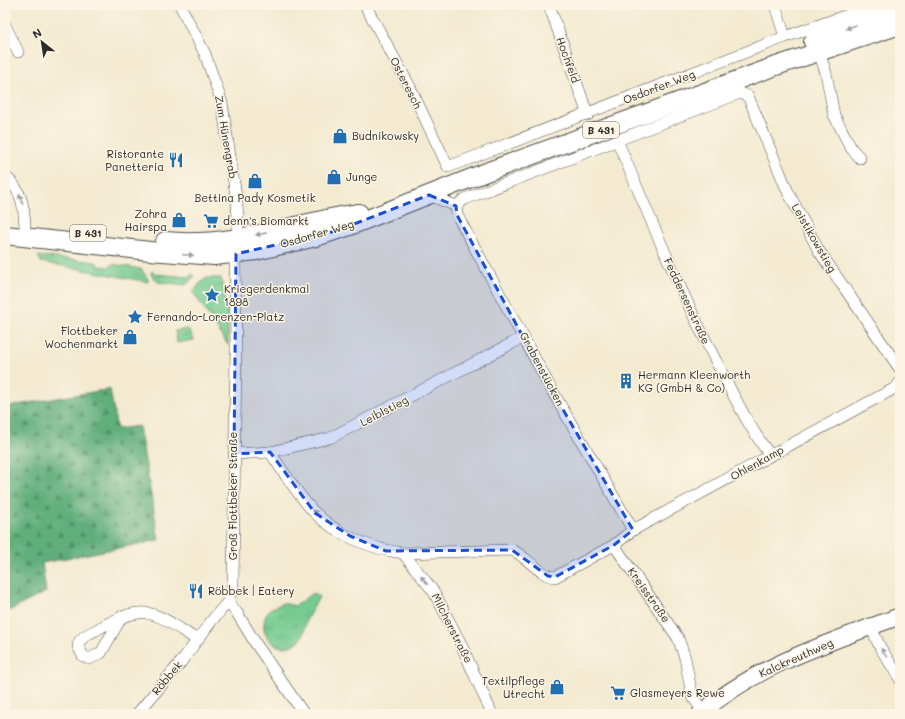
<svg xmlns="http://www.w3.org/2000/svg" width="905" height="719" font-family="Mali,sans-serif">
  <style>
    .grass { fill: url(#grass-tufts); stroke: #507b5d }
    .forest { fill: url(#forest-firs); stroke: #466d52 }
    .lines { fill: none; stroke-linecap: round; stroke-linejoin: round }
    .street-casing { stroke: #494844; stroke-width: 12 }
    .secondary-casing { stroke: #494844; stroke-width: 18 }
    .primary-casing { stroke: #494844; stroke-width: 20 }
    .street { stroke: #fff; stroke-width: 11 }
    .secondary { stroke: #fff; stroke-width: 16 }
    .primary { stroke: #fff; stroke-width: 18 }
    .oneway { fill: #a0a0a0 }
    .marked { fill: #1d4ed8; fill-opacity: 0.2; stroke: #1d4ed8; stroke-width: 3; stroke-dasharray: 8 5; stroke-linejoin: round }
    .labels { text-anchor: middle; stroke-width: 3; stroke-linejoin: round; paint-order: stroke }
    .shield { fill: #fcf5e5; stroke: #6a6863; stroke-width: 1 }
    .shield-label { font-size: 10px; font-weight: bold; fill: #2b2b2b }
    .street-label { font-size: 11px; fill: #2b2b2b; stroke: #fcf5e5 }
    .poi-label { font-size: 11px; fill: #2b2b2b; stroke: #fcf5e5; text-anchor: start }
  </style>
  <defs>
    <pattern id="grass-tufts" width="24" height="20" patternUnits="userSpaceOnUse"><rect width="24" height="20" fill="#75cb8f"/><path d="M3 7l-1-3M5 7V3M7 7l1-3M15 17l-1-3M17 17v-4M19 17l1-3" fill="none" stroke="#65ae7c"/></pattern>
    <pattern id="forest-firs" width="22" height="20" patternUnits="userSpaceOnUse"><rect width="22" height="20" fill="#60af7a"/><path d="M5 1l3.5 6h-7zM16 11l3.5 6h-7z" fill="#4f8f64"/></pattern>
  </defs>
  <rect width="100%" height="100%" fill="#fcf5e5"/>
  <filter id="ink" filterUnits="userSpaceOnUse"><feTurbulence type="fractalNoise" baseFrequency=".025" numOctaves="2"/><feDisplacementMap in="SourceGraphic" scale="8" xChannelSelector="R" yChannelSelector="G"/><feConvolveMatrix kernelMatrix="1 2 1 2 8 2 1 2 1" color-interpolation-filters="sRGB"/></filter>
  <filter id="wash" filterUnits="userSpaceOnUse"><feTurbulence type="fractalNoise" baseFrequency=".012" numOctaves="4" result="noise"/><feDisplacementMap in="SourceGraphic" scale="16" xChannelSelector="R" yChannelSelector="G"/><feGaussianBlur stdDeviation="0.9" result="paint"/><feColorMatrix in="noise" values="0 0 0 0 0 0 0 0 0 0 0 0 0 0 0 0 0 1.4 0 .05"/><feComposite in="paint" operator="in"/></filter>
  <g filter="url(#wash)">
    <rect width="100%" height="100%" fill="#f3ead0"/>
    <g class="grass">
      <polygon points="38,256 96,262 99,266 109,267 113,264 141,269 148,279 148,282 41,262"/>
      <polygon points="152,271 155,274 190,277 192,274 195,276 186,285 158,282 151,275"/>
      <polygon points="207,278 221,278 228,315 228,345 193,292 201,282"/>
      <polygon points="188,329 194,340 177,343 175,331"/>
      <path d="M 313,593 L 319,597 C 315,604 311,612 307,619 C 304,626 305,634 300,640 C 280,660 251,633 270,609 L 283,603 L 295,606 Z"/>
    </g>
    <polygon class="forest" points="110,389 117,429 139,426 159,540 42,563 46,592 5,613 5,407"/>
  </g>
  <g filter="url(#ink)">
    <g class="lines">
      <g class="street-casing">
        <g id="street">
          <polyline points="365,5 410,87 448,167 785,37 876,5"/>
          <polyline points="549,5 588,115"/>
          <polyline points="775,5 785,37"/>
          <polyline points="5,25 18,52"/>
          <polyline points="819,52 826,73 834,115 851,148 860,158"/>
          <path d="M 617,140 C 650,218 682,296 721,371 C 736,400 750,429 770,455"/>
          <path d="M 5,176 C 22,190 24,206 25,227"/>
          <polyline points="429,195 456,206"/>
          <polyline points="456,206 465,199 740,93 748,96 788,192 819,251 900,369"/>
          <polyline points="456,206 457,215 554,394 633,530"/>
          <path d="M 270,452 C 284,473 297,494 314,512 C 337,535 371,549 403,553 L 434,592 L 460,642 L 492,714"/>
          <polyline points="234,454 270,452 330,438 524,337"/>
          <polyline points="614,545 633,530 897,387 900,382"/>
          <path d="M 403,553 L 512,550 C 526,556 542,577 555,577 L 614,545 L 678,638 L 685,658 L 692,696 L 703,711"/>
          <polyline points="228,602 237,613 256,644 304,714"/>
          <path d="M 122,616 L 101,653 L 89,659 L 83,656 L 78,646 C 79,637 90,633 98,629 C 147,601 154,612 197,640"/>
          <polyline points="871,627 880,647 900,679"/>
          <polyline points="137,714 181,662 213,619 228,602 233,584 236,349 235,262 238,224 237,203 222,103 205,54 180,5"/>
        </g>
      </g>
      <g class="secondary-casing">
        <path id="secondary" d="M 700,714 C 756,665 831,642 900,616"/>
      </g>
      <g class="primary-casing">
        <g id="primary">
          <polyline points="813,42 900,8"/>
          <polyline points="5,235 150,251 214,256 256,251 316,237 350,226 489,171 773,67 900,25"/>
          <path d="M 165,241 C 232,248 294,223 359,213"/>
        </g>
      </g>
      <use href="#street" class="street"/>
      <use href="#secondary" class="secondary"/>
      <use href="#primary" class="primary"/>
    </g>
    <defs><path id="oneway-solid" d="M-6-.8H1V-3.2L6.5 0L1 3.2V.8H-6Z"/></defs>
    <g class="oneway">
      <use href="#oneway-solid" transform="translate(851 27) rotate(159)"/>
      <use href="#oneway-solid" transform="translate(21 199) rotate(-107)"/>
      <use href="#oneway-solid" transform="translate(261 234) rotate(169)"/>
      <use href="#oneway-solid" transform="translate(188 255) rotate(3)"/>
      <use href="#oneway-solid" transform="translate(317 514) rotate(-139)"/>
      <use href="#oneway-solid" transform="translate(424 580) rotate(-129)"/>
      <use href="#oneway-solid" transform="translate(884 653) rotate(-122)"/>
    </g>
  </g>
  <path class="marked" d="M 429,195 L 456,206 L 457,215 L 554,394 L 633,530 L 614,545 L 555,577 L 548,576 L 512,550 L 386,551 L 350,536 L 315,513 L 270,452 L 234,454 L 236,254 L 336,231 Z"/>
  <defs>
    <g id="shop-bare" transform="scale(1.2)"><path d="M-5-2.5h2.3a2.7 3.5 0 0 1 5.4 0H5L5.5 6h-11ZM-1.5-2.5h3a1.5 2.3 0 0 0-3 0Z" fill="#1f6fb2" stroke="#fcf5e5" stroke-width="2.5" paint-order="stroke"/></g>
    <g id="restaurant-bare" transform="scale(1.2)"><path d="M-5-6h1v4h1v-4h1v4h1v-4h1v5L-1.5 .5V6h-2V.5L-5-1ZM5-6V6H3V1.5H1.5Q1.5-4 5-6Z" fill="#1f6fb2" stroke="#fcf5e5" stroke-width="2.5" paint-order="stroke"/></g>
    <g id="supermarket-bare" transform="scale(1.2)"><path d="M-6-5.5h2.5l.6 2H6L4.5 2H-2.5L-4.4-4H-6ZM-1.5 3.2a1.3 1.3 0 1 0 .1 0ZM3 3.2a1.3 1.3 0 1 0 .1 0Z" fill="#1f6fb2" stroke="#fcf5e5" stroke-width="2.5" paint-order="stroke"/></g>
    <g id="sight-bare" transform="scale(1.2)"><path d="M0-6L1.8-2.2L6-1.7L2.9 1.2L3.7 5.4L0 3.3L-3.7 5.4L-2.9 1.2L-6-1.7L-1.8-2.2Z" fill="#1f6fb2" stroke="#fcf5e5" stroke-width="2.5" paint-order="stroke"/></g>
    <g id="building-bare" transform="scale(1.2)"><path d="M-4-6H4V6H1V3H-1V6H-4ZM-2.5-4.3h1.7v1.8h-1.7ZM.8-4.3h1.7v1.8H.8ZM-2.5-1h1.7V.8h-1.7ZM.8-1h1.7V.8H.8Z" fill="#1f6fb2" stroke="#fcf5e5" stroke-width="2.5" paint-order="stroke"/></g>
  </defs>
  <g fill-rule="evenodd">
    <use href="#shop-bare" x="340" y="136"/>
    <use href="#restaurant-bare" x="176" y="160"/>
    <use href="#shop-bare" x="334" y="177"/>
    <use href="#shop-bare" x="255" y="181"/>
    <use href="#shop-bare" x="179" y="220"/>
    <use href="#supermarket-bare" x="211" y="221"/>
    <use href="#sight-bare" x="212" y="295"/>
    <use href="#sight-bare" x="135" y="317"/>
    <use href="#shop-bare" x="130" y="337"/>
    <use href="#building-bare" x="626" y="381"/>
    <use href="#restaurant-bare" x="196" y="591"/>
    <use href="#shop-bare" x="557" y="687"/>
    <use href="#supermarket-bare" x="618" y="693"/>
  </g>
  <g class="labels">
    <g class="shield">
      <rect x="583" y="122" width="36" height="16" rx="3"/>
      <rect x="70" y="225" width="36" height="16" rx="3"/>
    </g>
    <g class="shield-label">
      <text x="601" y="134">B 431</text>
      <text x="88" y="237">B 431</text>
    </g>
    <g class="street-label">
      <text transform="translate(568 60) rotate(70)" y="4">Hochfeld</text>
      <text transform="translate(406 83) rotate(63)" y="4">Osteresch</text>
      <text transform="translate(659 87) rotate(-21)" y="4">Osdorfer Weg</text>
      <text transform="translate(226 137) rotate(80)" y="4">Zum Hünengrab</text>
      <text transform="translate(317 234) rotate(-16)" y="4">Osdorfer Weg</text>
      <text transform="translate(814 238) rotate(60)" y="4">Leistikowstieg</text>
      <text transform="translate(687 301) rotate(65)" y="4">Feddersenstraße</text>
      <text transform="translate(542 369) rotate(62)" y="4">Grabenstücken</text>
      <text transform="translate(384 411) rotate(-28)" y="4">Leiblstieg</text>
      <text transform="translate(757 463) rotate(-29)" y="4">Ohlenkamp</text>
      <text transform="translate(233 496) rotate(-90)" y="4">Groß Flottbeker Straße</text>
      <text transform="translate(649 595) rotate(55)" y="4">Kreisstraße</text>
      <text transform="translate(452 628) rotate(63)" y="4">Milcherstraße</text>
      <text transform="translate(796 658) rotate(-24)" y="4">Kalckreuthweg</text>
      <text transform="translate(167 678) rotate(-50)" y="4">Röbbek</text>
    </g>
    <g class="poi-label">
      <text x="352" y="140">Budnikowsky</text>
      <text x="164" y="158" text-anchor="end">Ristorante<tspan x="164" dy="13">Panetteria</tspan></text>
      <text x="346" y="181">Junge</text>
      <text x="255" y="202" text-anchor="middle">Bettina Pady Kosmetik</text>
      <text x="167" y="218" text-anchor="end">Zohra<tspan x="167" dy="13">Hairspa</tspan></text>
      <text x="223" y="225">denn's Biomarkt</text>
      <text x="224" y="293">Kriegerdenkmal<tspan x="224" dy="13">1898</tspan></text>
      <text x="147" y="321">Fernando-Lorenzen-Platz</text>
      <text x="118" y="335" text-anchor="end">Flottbeker<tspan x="118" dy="13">Wochenmarkt</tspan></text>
      <text x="638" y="379">Hermann Kleenworth<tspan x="638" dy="13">KG (GmbH &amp; Co)</tspan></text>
      <text x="208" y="595">Röbbek | Eatery</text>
      <text x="545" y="685" text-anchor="end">Textilpflege<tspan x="545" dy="13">Utrecht</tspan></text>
      <text x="630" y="697">Glasmeyers Rewe</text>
    </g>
  </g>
  <rect width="905" height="719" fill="none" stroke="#fcf5e5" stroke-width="20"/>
  <g transform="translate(42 42) rotate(330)" stroke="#fcf5e5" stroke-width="3" paint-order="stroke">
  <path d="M0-3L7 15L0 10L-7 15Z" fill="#2b2b2b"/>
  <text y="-6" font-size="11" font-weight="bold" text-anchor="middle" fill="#2b2b2b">N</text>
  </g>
</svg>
